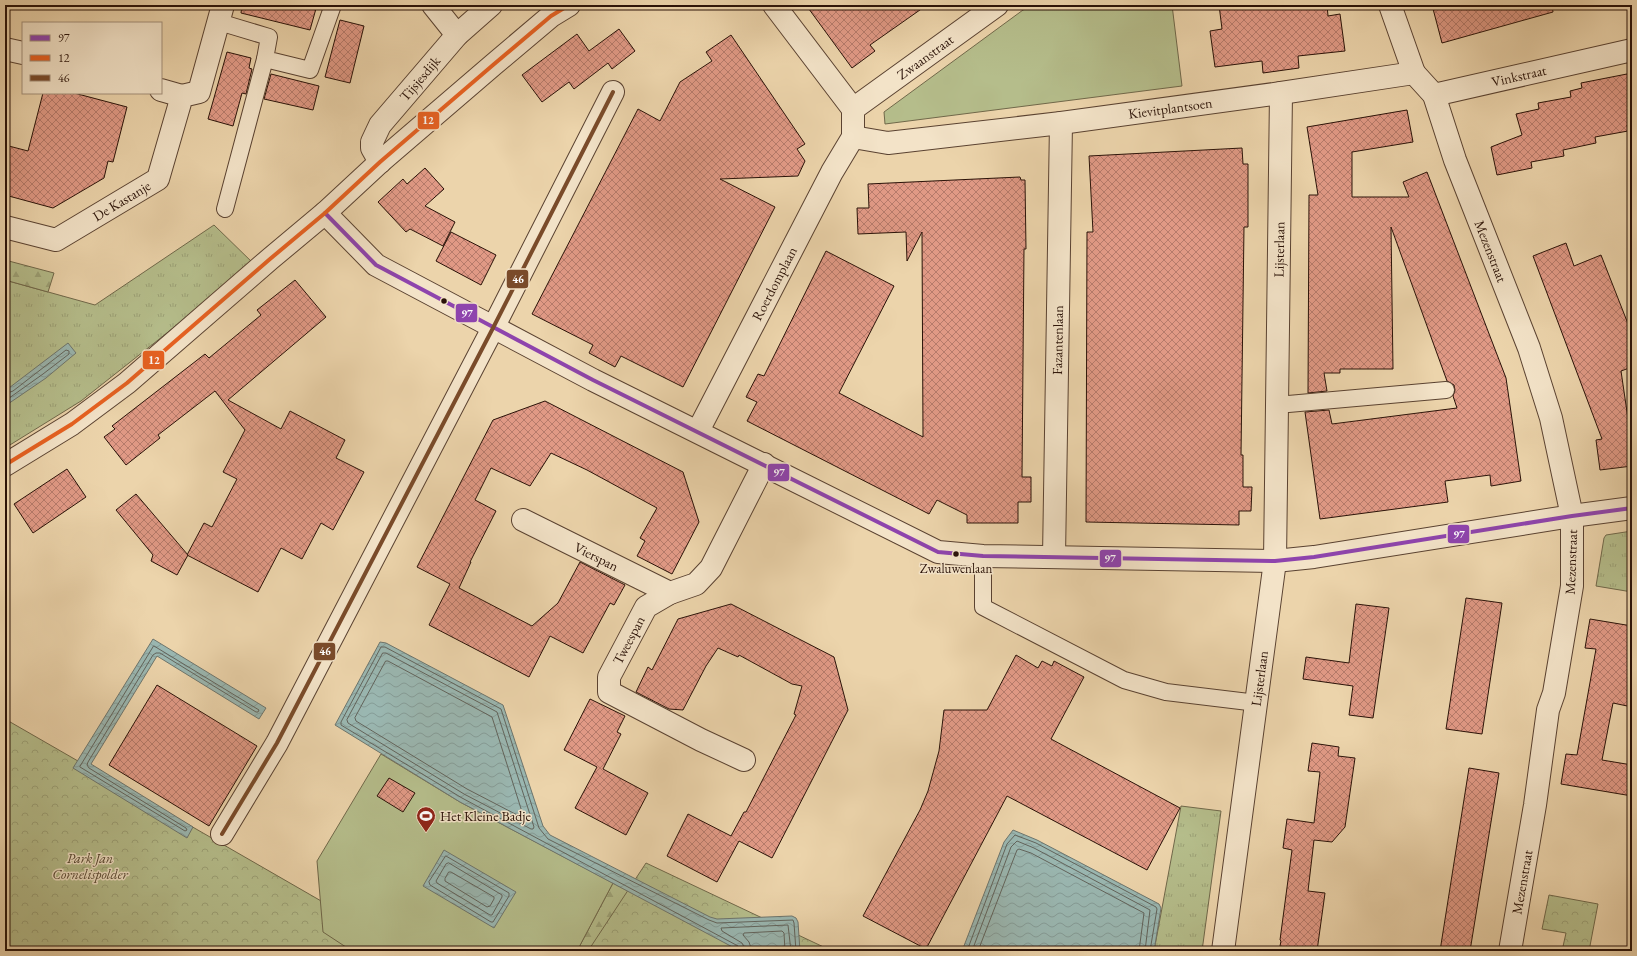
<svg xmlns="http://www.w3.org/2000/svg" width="1637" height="956" font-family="'EB Garamond',serif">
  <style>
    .grass { fill: url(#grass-tufts); stroke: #70684a }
    .forest { fill: url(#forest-firs); stroke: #70684a }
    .park { fill: url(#park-crowns); stroke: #70684a }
    .garden { fill: #b5bd8b; stroke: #70684a }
    .water { fill: url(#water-waves); stroke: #6d756d }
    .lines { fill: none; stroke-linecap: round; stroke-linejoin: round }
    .shore { stroke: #62645c; stroke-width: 1 }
    .building { fill: url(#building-cross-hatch); stroke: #2a1208 }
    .lane-casing { stroke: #5a4231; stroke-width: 18 }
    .street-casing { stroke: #5a4231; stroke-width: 24 }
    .lane { stroke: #f3e3c8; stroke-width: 16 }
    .street { stroke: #f3e3c8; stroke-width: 22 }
    .bus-1-casing { stroke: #f3e3c8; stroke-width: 7 }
    .bus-2-casing { stroke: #f3e3c8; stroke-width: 7 }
    .bus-3-casing { stroke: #f3e3c8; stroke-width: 7 }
    .bus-1 { stroke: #8e44ad; stroke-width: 4 }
    .bus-2 { stroke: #e86121; stroke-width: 4 }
    .bus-3 { stroke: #7a4b2a; stroke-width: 4 }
    .bus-dot { fill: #2a1208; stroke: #f3e3c8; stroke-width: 1.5 }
    .labels { text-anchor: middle; stroke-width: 3; stroke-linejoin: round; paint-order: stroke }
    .bus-label { font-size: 13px; fill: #2a1208; stroke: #f3e3c8 }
    .street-label { font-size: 14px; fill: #2a1208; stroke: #f3e3c8 }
    .poi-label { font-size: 14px; fill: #2a1208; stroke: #f3e3c8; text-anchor: start }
    .park-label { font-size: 14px; font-style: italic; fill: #54452f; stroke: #f3e3c8 }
    .line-badge { stroke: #f3e3c8; stroke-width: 1.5 }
    .badge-label { font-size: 11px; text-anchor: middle; font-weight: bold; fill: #fff }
  </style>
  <defs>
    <pattern id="grass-tufts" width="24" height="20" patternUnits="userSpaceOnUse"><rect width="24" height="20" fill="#b5bd8b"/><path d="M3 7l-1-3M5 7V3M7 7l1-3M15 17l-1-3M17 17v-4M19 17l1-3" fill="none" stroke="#9ca176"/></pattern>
    <pattern id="forest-firs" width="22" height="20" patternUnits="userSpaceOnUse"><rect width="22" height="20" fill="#b5bd8b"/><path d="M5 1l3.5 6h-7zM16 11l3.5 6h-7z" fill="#9ca176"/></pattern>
    <pattern id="park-crowns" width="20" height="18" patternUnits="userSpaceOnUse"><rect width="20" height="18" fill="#b5bd8b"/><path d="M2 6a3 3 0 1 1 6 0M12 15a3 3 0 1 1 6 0" fill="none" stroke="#9ca176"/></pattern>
    <pattern id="water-waves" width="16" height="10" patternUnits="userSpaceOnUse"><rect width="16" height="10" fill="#9ab7b1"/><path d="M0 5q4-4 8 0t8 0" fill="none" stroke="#859c97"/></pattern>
    <pattern id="building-cross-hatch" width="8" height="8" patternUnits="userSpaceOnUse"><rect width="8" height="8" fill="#e09985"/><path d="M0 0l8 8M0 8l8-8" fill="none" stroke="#b67b6b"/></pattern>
  </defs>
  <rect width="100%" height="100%" fill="#ecd4ab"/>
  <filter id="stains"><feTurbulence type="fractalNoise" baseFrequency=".005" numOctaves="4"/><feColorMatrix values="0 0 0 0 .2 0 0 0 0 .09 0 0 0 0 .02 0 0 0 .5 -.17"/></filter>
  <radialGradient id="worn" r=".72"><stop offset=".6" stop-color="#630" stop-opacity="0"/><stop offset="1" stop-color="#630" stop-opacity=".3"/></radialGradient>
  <g class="grass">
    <polygon points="214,225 254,264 81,401 5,448 5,280 95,305"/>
    <polygon points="1632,531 1632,592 1596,586 1604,538 1606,535"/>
    <polygon points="1181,806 1221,811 1202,951 1154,951"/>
  </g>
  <g class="forest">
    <polygon points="5,260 54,273 48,292 5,280"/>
    <polygon points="613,883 740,951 577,951"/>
  </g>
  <g class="park">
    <polygon points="5,719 408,951 5,951"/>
    <polygon points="646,863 832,951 588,951"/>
    <polygon points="1549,895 1598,904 1589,951 1562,951 1566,933 1542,929"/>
  </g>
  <g class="garden">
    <polygon points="1033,5 1172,5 1182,86 885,124 884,112 1023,10"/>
    <polygon points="381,754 460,802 613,883 577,951 352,951 323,932 317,861"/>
  </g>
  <g class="water">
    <polygon points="68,343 76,353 46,378 5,406 5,391"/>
    <polygon points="153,639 266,708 259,719 157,656 91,764 193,827 187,838 73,768"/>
    <polygon points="380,642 386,643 503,705 543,826 550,835 710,917 717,919 792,916 796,918 798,922 800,951 740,951 460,802 335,725"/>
    <polygon points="1013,830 1037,840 1159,904 1161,908 1154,951 962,951 1004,842"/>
    <polygon points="444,850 516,892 494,928 423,886"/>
  </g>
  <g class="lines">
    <g class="shore">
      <polyline points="5,394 13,391 66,350 69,351 69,354 43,374 5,401"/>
      <polygon points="154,646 259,710 258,712 256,712 160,653 156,653 153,655 88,762 87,765 89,768 186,828 187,830 185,831 80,767"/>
      <polygon points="383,653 386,653 497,712 534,827 533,829 531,829 464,794 348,723 347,720"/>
      <polygon points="386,661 388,661 492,717 523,815 523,817 521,817 467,789 356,721 355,718"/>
      <polygon points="446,856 509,893 509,896 493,922 491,922 430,885 429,882"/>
      <polygon points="449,863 502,895 502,897 492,915 490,915 437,883 436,881 446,864"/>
      <polygon points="449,872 451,872 494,897 494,899 490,906 487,907 445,881 445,879"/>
      <polyline points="741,951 738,946 462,798 341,725 341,722 381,647 385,647 501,709 539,828 548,839 709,920 717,923 793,920 794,923 796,951"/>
      <polyline points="746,951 742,943 722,931 721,928 788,925 791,951"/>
      <polyline points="752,951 749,942 743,935 744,933 782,931 784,933 785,951"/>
      <polyline points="967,951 1007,844 1015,835 1036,843 1156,907 1157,909 1150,951"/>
      <polyline points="972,951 1011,847 1017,841 1034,848 1150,910 1145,951"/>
      <polyline points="978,951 1017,850 1019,849 1031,853 1144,913 1139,951"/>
    </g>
  </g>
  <g class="building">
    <polygon points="242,5 317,5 310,30 241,13"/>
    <polygon points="806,5 927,5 870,45 875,51 852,68"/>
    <polygon points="1219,5 1327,5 1328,16 1340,14 1345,51 1298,56 1299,68 1263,73 1262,61 1215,67 1210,31 1222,29"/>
    <polygon points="1432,5 1552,5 1553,12 1442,43"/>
    <polygon points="340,20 364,26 350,83 325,77"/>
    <polygon points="619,29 635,51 612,69 608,63 574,89 569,82 542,102 522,75 577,34 589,51"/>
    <polygon points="731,35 805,144 797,149 805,161 798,176 720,179 775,207 683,387 621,356 615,367 589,353 593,345 532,314 638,109 660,121 680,82 712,61 706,52"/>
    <polygon points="227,52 251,58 249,68 252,69 246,94 242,93 233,126 208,119"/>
    <polygon points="1632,73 1632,124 1627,125 1628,131 1595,137 1596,143 1563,150 1564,156 1531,162 1532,168 1497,175 1491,147 1522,135 1516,114 1539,109 1538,103 1571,97 1570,91 1582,88 1581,83"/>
    <polygon points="271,74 319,86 313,110 264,99"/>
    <polygon points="43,93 74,93 127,107 113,162 108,161 104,178 53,208 5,195 5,145 28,151"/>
    <polygon points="1407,110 1413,142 1352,152 1352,197 1409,197 1403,182 1427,172 1506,378 1521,481 1491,486 1490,475 1445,481 1448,502 1320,519 1305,412 1329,410 1332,424 1457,408 1453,396 1455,390 1454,385 1447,381 1391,227 1393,369 1340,369 1340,373 1324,373 1327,391 1308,393 1309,195 1318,195 1307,127"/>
    <polygon points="1242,148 1243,164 1248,164 1248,227 1244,227 1241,455 1243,455 1243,487 1252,487 1251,511 1239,511 1239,525 1086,522 1087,232 1093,232 1089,156"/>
    <polygon points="425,168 444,189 425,206 455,222 443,246 410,229 406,232 378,202 403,179 407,184"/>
    <polygon points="1020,177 1021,180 1025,180 1026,249 1024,249 1022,477 1031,477 1031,502 1018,502 1018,523 967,523 967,515 937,500 929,514 747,421 757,402 746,397 758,374 764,376 826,251 894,286 839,393 923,437 922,232 907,261 906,232 858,234 857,208 869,208 868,184"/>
    <polygon points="451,232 496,255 481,285 436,261"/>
    <polygon points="1566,243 1574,266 1601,255 1632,334 1632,367 1621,371 1632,446 1632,466 1600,470 1596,440 1602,439 1533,256"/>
    <polygon points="295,280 326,317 228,400 281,429 290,411 345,440 336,458 364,472 333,530 321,523 302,559 281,548 258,592 187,555 204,523 212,527 237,479 223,472 245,430 215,391 158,435 160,438 126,465 104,437 115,429 112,426 205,354 209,358 261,315 257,310"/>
    <polygon points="545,401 683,472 699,522 672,574 637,556 645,541 640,538 657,508 587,470 551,453 530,486 491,468 475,500 496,511 470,562 471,562 459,588 532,626 558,603 580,562 625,585 614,605 610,603 583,653 550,636 529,677 429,625 450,584 417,567 493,420"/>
    <polygon points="67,469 86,497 33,533 14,504"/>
    <polygon points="136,494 188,555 177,575 151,561 153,555 116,510"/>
    <polygon points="1466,598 1502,603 1482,734 1446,729"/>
    <polygon points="731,604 834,657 848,710 772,858 739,841 717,882 667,856 688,814 731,836 744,812 746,812 796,715 794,714 802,686 792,684 739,655 738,657 718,648 706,666 683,710 669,709 636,692 648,667 652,670 678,619"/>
    <polygon points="1356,604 1389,608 1373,718 1349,715 1353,686 1303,679 1306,657 1349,663"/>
    <polygon points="1590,619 1632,626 1632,707 1613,703 1602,760 1632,765 1632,796 1561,784 1566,754 1577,755 1596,649 1585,648"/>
    <polygon points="1016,655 1038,668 1042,661 1052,666 1054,661 1084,677 1051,739 1180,808 1147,870 1007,796 926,949 863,916 920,810 928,791 939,751 944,710 987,710"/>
    <polygon points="157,685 257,746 209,826 109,765"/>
    <polygon points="590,699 625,716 617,732 621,734 603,769 648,793 626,835 575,808 597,767 564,750"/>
    <polygon points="1312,743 1339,747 1338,756 1355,758 1345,827 1332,842 1314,840 1308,891 1325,893 1317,951 1279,951 1281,941 1280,940 1292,850 1283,848 1287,819 1314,823 1320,772 1308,771"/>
    <polygon points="1469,768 1499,773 1470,951 1440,951"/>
    <polygon points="389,778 415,793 403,812 377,796"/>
  </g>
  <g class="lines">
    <g class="lane-casing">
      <g id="lane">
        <polyline points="219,22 269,37 265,59 310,70 333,5"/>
        <polyline points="225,209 265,59"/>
        <polyline points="1277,405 1446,390"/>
        <polyline points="983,556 983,607 1124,680 1166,692 1257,703"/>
      </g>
    </g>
    <g class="street-casing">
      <g id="street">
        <polyline points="433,5 457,35"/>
        <polyline points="774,5 853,109"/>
        <polyline points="5,49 23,53"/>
        <path id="s1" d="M 1414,73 L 1434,95 L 1455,160 L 1529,348 L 1551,418 L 1572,516 L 1572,586 L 1554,693 L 1548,710 L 1535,805 L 1510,951"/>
        <polyline points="161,90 182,96"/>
        <path id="s2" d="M 1434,95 L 1632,50"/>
        <path id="s3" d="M 853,137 L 888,143 L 1061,123 L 1281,93 L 1414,73 L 1390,5"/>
        <path id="s4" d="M 853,137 L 853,109 L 997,5"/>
        <path id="s5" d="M 380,162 L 372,148 L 372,142 L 380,125 L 457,35 L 491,5"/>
        <polyline points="325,213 376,265 593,380 938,552 983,556 1275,561 1314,557 1572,516 1632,508"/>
        <path id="s6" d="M 5,227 L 56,240 L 158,179 L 182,96 L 199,92 L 223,5"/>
        <path id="s7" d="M 698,431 L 832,172 L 853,137"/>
        <polyline points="5,465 72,424 127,383 270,259 325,213 380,162 493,65 551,16 569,5"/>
        <path id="s8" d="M 523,520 L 670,593"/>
        <path id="s9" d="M 1054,557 L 1061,123"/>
        <path id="s10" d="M 744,760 L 701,740 L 609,692 L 609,677 L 646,607 L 670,593 L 696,584 L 711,568 L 764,464"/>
        <polyline points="222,834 277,743 493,328 613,92"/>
        <path id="s11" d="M 1223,951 L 1275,561 L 1281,93"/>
      </g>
    </g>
    <use href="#lane" class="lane"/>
    <use href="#street" class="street"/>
    <g class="bus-1-casing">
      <polyline id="bus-1" points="325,213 376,265 593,380 938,552 983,556 1275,561 1314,557 1572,516 1632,508"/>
    </g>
    <g class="bus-2-casing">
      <polyline id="bus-2" points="5,465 72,424 127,383 270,259 325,213 380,162 493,65 551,16 569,5"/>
    </g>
    <g class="bus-3-casing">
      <polyline id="bus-3" points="222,834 277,743 493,328 613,92"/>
    </g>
    <use href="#bus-1" class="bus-1"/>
    <use href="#bus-2" class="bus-2"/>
    <use href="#bus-3" class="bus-3"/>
  </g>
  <defs>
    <g id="stadium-pin" transform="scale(1)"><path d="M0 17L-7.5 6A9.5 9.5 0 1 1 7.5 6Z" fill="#8f2418" stroke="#f3e3c8"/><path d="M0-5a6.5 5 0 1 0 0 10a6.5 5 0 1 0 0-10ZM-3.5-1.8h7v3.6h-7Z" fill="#fff"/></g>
  </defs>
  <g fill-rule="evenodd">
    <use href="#stadium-pin" x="426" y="816"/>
  </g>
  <g class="bus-dot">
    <circle cx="444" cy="301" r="3.5"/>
    <circle cx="956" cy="554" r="3.5"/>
  </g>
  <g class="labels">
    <g class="bus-label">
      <text x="956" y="573">Zwaluwenlaan</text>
    </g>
    <g class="street-label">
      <text dy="5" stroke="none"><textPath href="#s4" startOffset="117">Zwaanstraat</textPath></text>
      <text dy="5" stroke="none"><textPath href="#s2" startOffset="87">Vinkstraat</textPath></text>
      <text dy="5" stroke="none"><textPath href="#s5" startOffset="102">Tijsjesdijk</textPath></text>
      <text dy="5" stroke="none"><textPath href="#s3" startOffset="320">Kievitplantsoen</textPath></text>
      <text dy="5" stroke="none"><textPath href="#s6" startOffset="129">De Kastanje</textPath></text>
      <text dy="5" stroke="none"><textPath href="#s11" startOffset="705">Lijsterlaan</textPath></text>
      <text dy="5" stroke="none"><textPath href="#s1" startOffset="196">Mezenstraat</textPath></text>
      <text dy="5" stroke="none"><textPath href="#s7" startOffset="166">Roerdomplaan</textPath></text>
      <text dy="5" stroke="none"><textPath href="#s9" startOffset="217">Fazantenlaan</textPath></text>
      <text dy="5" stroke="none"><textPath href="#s8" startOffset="82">Vierspan</textPath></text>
      <text transform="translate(1571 562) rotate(-88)" y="5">Mezenstraat</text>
      <text dy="5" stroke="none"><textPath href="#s10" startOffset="208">Tweespan</textPath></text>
      <text dy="5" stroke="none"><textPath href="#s11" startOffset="275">Lijsterlaan</textPath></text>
      <text transform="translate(1522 882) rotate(-80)" y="5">Mezenstraat</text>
    </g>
    <g class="poi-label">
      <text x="440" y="821">Het Kleine Badje</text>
    </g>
    <g class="park-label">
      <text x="90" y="863">Park Jan<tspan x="90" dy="16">Cornelispolder</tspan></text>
    </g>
  </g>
  <g class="line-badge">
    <rect x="417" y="111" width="23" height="19" rx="4" fill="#e86121"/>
    <rect x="506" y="269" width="23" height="20" rx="4" fill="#7a4b2a"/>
    <rect x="455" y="303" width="23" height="20" rx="4" fill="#8e44ad"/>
    <rect x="142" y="350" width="23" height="20" rx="4" fill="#e86121"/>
    <rect x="767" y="463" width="23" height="19" rx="4" fill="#8e44ad"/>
    <rect x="1447" y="524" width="23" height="20" rx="4" fill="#8e44ad"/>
    <rect x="1099" y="549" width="23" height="19" rx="4" fill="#8e44ad"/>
    <rect x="313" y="642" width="23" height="19" rx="4" fill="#7a4b2a"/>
  </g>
  <g class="badge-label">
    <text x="428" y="124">12</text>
    <text x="518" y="283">46</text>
    <text x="467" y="317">97</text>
    <text x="154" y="364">12</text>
    <text x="779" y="476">97</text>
    <text x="1459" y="538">97</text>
    <text x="1110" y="562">97</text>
    <text x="325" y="655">46</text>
  </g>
  <rect width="1637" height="956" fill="none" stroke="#ecd4ab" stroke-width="20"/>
  <rect x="6" y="6" width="1625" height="944" fill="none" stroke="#2a1208" stroke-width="2"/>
  <rect x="10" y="10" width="1617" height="936" fill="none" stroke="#2a1208"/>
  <rect x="22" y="22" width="140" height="72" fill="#f3e3c8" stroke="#a38f7b"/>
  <rect x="30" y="35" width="20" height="6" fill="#8e44ad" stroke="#a38f7b"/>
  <text x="58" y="42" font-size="12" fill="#2a1208">97</text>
  <rect x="30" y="55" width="20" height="6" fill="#e86121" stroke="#a38f7b"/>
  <text x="58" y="62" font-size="12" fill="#2a1208">12</text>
  <rect x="30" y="75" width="20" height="6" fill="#7a4b2a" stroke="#a38f7b"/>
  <text x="58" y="82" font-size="12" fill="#2a1208">46</text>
  <rect width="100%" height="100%" filter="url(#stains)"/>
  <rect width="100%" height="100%" fill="url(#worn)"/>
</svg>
